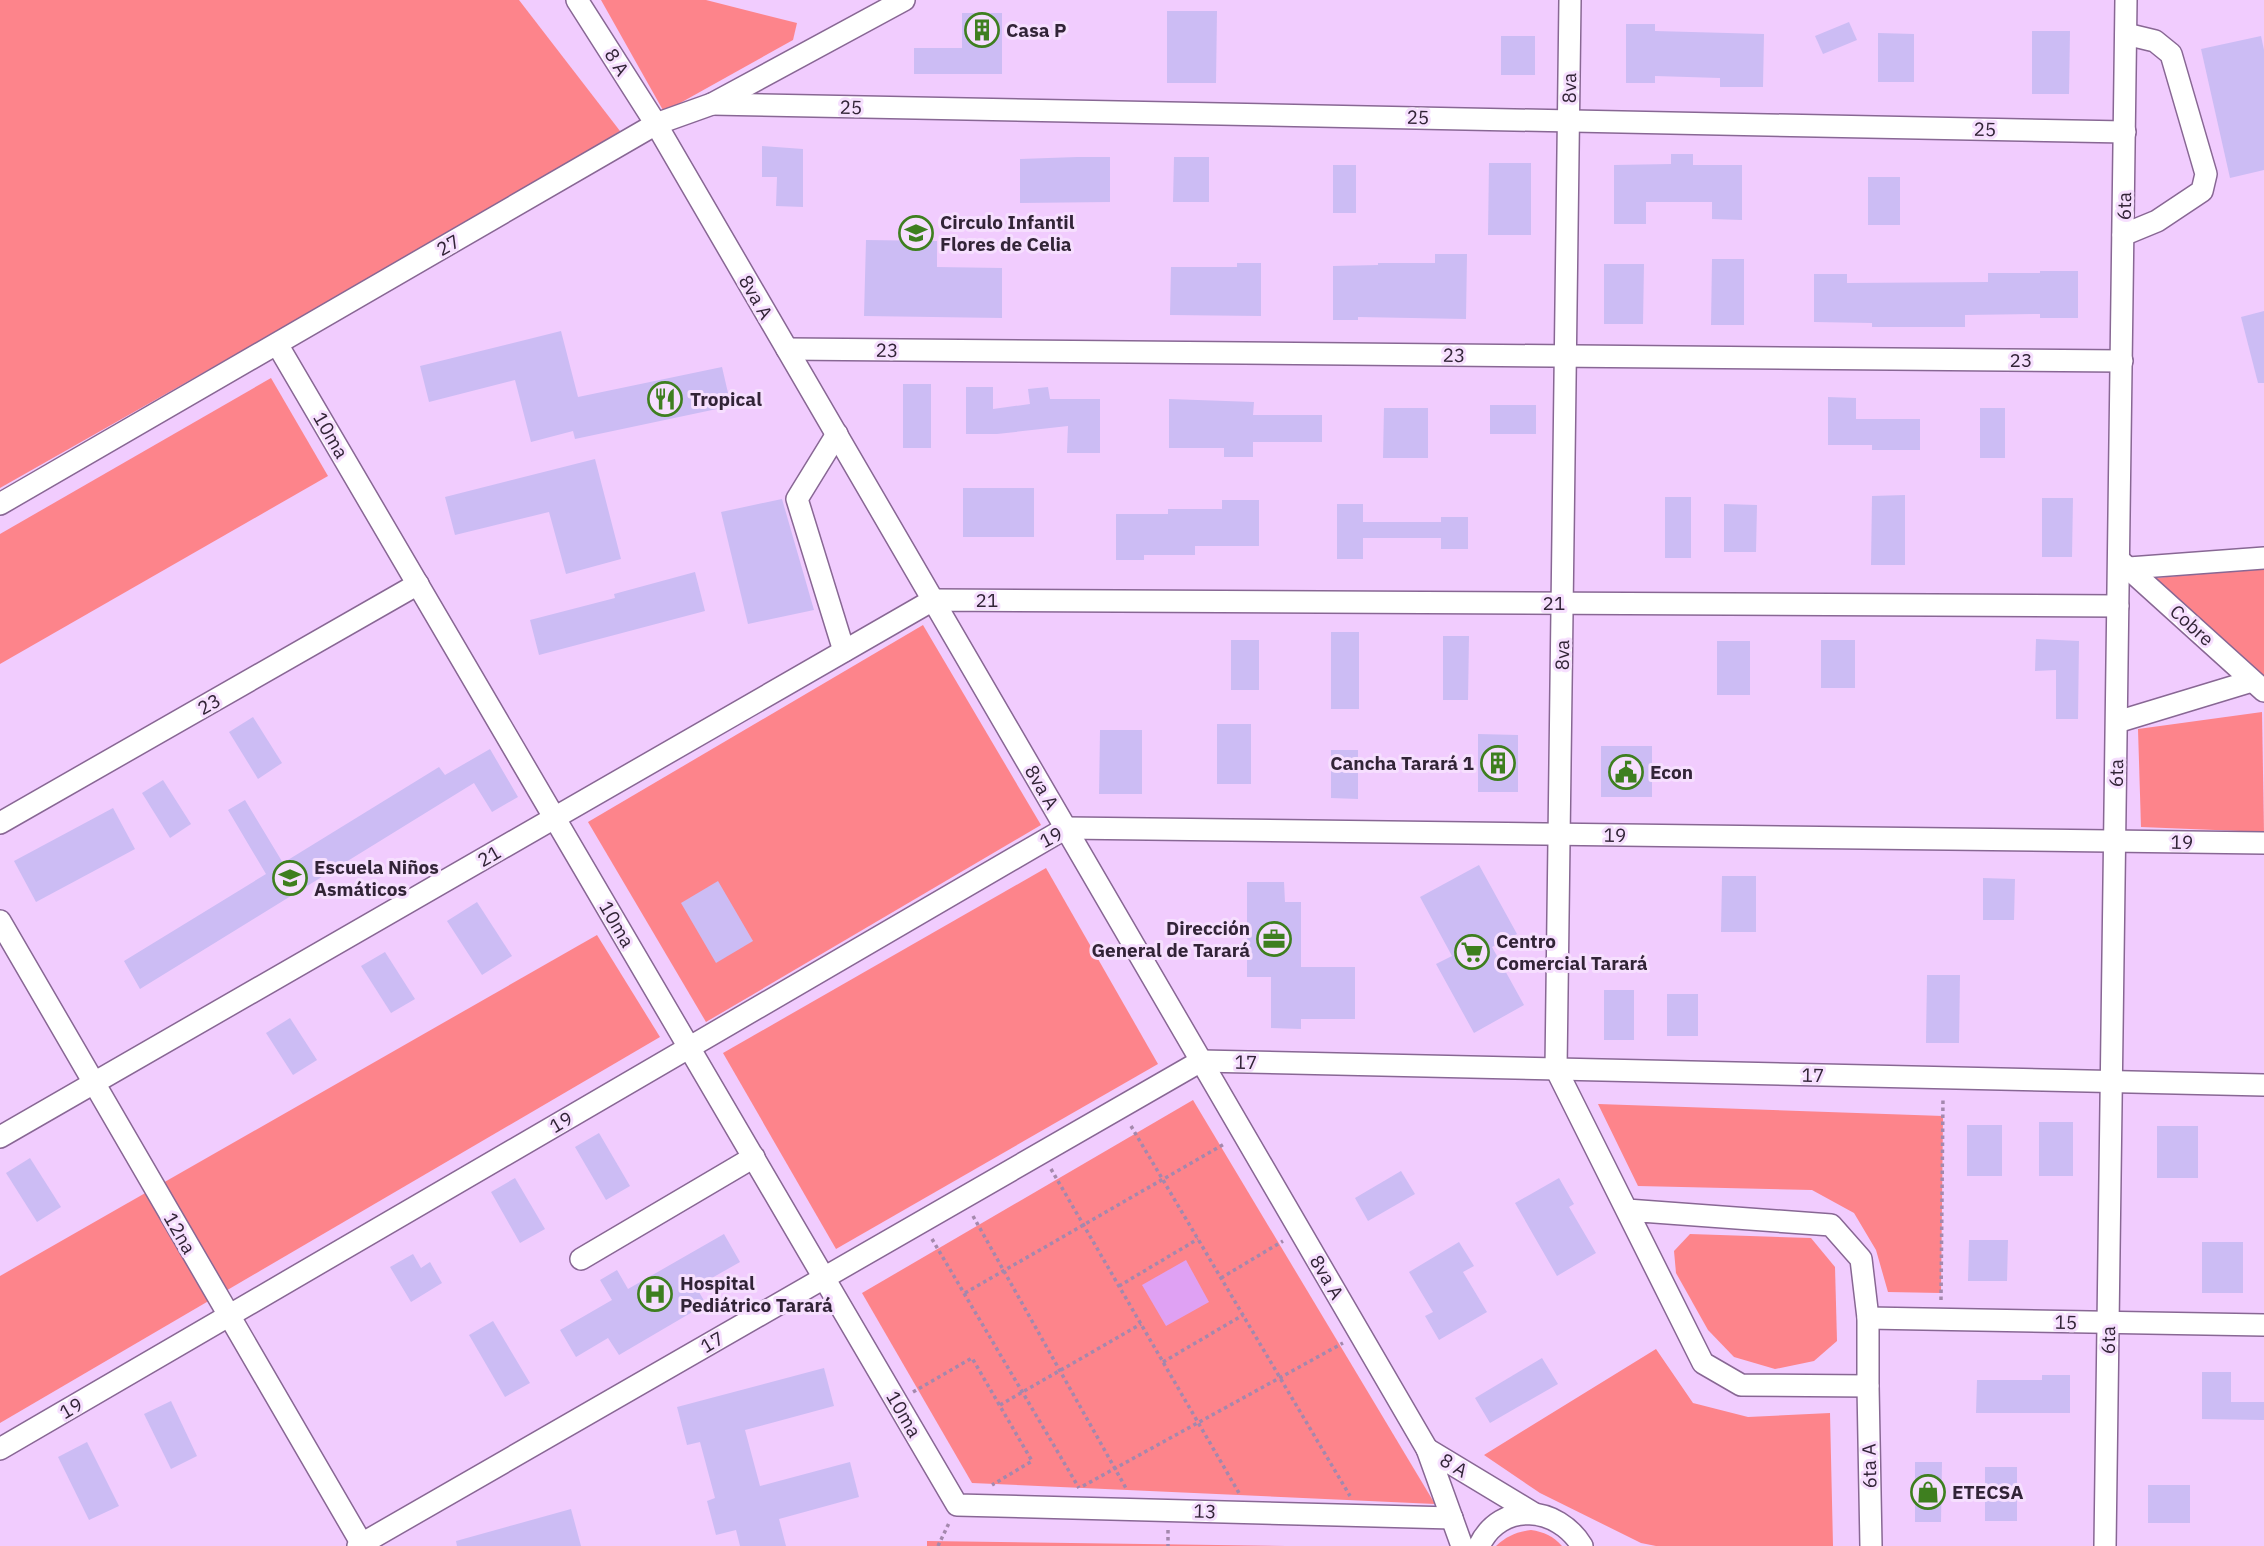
<svg xmlns="http://www.w3.org/2000/svg" width="2264" height="1546" font-family="'IBM Plex Sans',sans-serif">
  <style>
    .green { fill: #fd848b }
    .water { fill: #dfa1f3 }
    .building { fill: #ccbcf4 }
    .lines { fill: none; stroke-linecap: round; stroke-linejoin: round }
    .minor-casing { stroke: #886794; stroke-width: 24 }
    .path { stroke: #a488ad; stroke-width: 3.5; stroke-dasharray: 3.5 3.5; stroke-linecap: butt }
    .minor { stroke: #fff; stroke-width: 21 }
    .labels { text-anchor: middle; stroke-width: 6; stroke-linejoin: round; paint-order: stroke }
    .poi-label { font-size: 19px; font-weight: bold; fill: #322437; stroke: #f6dffe; text-anchor: start }
    .street-label { font-size: 19px; fill: #322437; stroke: #f6dffe }
  </style>
  <rect width="100%" height="100%" fill="#f1ccfe"/>
  <g class="green">
    <polygon points="0,0 519,0 620,131 548,177 0,488"/>
    <polygon points="601,0 706,0 797,23 793,40 664,112"/>
    <polygon points="271,378 328,476 0,664 0,534"/>
    <polygon points="2264,568 2264,680 2156,578"/>
    <polygon points="923,625 1041,825 706,1022 588,822"/>
    <polygon points="2262,712 2264,832 2141,827 2138,729"/>
    <polygon points="1046,868 1158,1064 836,1249 723,1053"/>
    <polygon points="597,935 660,1037 0,1423 0,1276"/>
    <polygon points="1193,1100 1435,1504 972,1483 862,1293"/>
    <polygon points="1598,1104 1943,1116 1941,1293 1888,1292 1876,1250 1854,1213 1812,1190 1638,1186"/>
    <polygon points="1690,1234 1811,1238 1835,1267 1837,1341 1814,1361 1775,1369 1734,1357 1708,1330 1676,1273 1674,1251"/>
    <polygon points="1656,1349 1693,1403 1748,1417 1830,1413 1833,1546 1656,1546 1641,1543 1540,1493 1484,1455"/>
    <path d="M 1531,1530 C 1544,1532 1553,1536 1562,1546 L 1496,1546 C 1507,1536 1516,1532 1531,1530 Z"/>
    <polygon points="927,1541 1286,1546 927,1546"/>
  </g>
  <polygon class="water" points="1186,1260 1209,1302 1166,1326 1142,1285"/>
  <g class="building">
    <polygon points="1167,11 1217,11 1216,83 1167,83"/>
    <polygon points="962,13 1002,13 1002,74 914,74 914,48 962,48"/>
    <polygon points="1849,22 1857,40 1823,54 1815,36"/>
    <polygon points="1626,24 1655,24 1655,31 1764,34 1763,87 1720,87 1720,78 1655,76 1655,83 1626,83"/>
    <polygon points="2032,31 2070,31 2069,94 2032,94"/>
    <polygon points="1878,33 1914,34 1914,82 1878,82"/>
    <rect x="1501" y="36" width="34" height="39"/>
    <polygon points="2261,36 2264,50 2264,170 2230,178 2201,49"/>
    <polygon points="762,146 803,149 803,207 776,206 777,177 762,177"/>
    <polygon points="1671,154 1693,154 1693,165 1742,165 1742,220 1712,219 1712,202 1646,202 1646,224 1614,224 1614,165 1671,164"/>
    <polygon points="1077,157 1110,157 1110,202 1020,203 1020,159"/>
    <polygon points="1174,157 1209,157 1209,202 1173,202"/>
    <polygon points="1489,163 1531,163 1531,235 1488,235"/>
    <rect x="1333" y="165" width="23" height="48"/>
    <rect x="1868" y="177" width="32" height="48"/>
    <polygon points="866,240 937,241 937,267 1002,268 1002,318 864,316"/>
    <polygon points="1435,254 1467,254 1466,319 1358,317 1358,320 1333,320 1333,266 1378,265 1378,263 1435,263"/>
    <polygon points="1712,259 1744,259 1744,325 1711,325"/>
    <polygon points="1237,263 1261,263 1261,316 1170,315 1171,267 1237,267"/>
    <polygon points="1604,264 1644,264 1643,324 1604,324"/>
    <polygon points="2040,271 2078,271 2078,318 2040,318 2040,314 1965,315 1965,327 1872,327 1872,323 1814,322 1814,274 1847,274 1847,283 1988,282 1988,273 2040,273"/>
    <polygon points="2264,311 2264,383 2258,383 2241,317"/>
    <polygon points="561,331 578,397 722,367 731,406 575,439 573,431 531,442 515,380 429,402 420,366"/>
    <rect x="903" y="384" width="28" height="64"/>
    <polygon points="966,387 993,387 993,409 1030,404 1028,389 1048,387 1050,399 1100,399 1100,453 1067,453 1068,426 997,434 966,434"/>
    <polygon points="1828,397 1856,398 1856,419 1920,419 1920,450 1872,450 1872,445 1828,445"/>
    <polygon points="1169,399 1254,402 1253,415 1322,415 1322,442 1253,442 1253,457 1224,457 1224,448 1169,448"/>
    <rect x="1490" y="405" width="46" height="29"/>
    <polygon points="1384,408 1428,408 1428,458 1383,458"/>
    <rect x="1980" y="408" width="25" height="50"/>
    <polygon points="595,459 621,559 566,574 549,512 455,535 445,497"/>
    <rect x="963" y="488" width="71" height="49"/>
    <polygon points="1905,495 1905,565 1871,565 1872,496"/>
    <rect x="1665" y="497" width="26" height="61"/>
    <polygon points="2042,498 2073,498 2072,557 2042,557"/>
    <polygon points="782,499 814,610 748,624 721,512"/>
    <polygon points="1222,500 1259,500 1259,546 1195,546 1195,555 1144,555 1144,560 1116,560 1116,514 1168,514 1168,509 1222,509"/>
    <polygon points="1337,504 1363,504 1363,522 1441,522 1441,517 1468,517 1468,549 1441,549 1441,538 1363,538 1363,559 1337,559"/>
    <polygon points="1724,504 1757,505 1756,552 1724,552"/>
    <polygon points="695,572 705,611 539,655 530,620 615,598 614,594"/>
    <rect x="1331" y="632" width="28" height="77"/>
    <polygon points="1443,636 1469,636 1468,700 1443,700"/>
    <polygon points="2036,639 2079,641 2078,719 2056,719 2056,670 2035,671"/>
    <rect x="1231" y="640" width="28" height="50"/>
    <rect x="1821" y="640" width="34" height="48"/>
    <rect x="1717" y="641" width="33" height="54"/>
    <polygon points="253,717 282,763 258,779 229,732"/>
    <rect x="1217" y="724" width="34" height="60"/>
    <polygon points="1100,730 1142,730 1142,794 1099,794"/>
    <polygon points="1478,734 1518,735 1518,792 1478,792"/>
    <rect x="1601" y="746" width="51" height="51"/>
    <polygon points="490,749 518,797 492,812 474,783 140,989 124,961 266,874 228,810 245,800 283,863 439,767 445,775"/>
    <polygon points="1331,750 1358,750 1358,799 1331,798"/>
    <polygon points="163,780 191,824 170,838 142,793"/>
    <polygon points="113,808 135,849 36,902 14,861"/>
    <polygon points="1479,865 1517,934 1492,947 1524,1005 1474,1033 1436,964 1452,956 1420,897"/>
    <polygon points="1722,876 1756,876 1756,932 1721,932"/>
    <polygon points="1983,878 2015,879 2014,920 1983,920"/>
    <polygon points="718,881 753,941 716,963 681,903"/>
    <polygon points="1247,882 1284,882 1285,902 1301,902 1301,967 1355,967 1355,1019 1301,1019 1301,1029 1271,1028 1271,977 1247,977"/>
    <polygon points="477,902 512,956 482,975 447,921"/>
    <polygon points="385,952 415,999 391,1013 361,966"/>
    <polygon points="1927,975 1960,975 1959,1043 1926,1043"/>
    <rect x="1604" y="990" width="30" height="50"/>
    <rect x="1667" y="994" width="31" height="42"/>
    <polygon points="290,1018 317,1060 293,1075 266,1033"/>
    <rect x="2039" y="1122" width="34" height="54"/>
    <rect x="1967" y="1125" width="35" height="51"/>
    <rect x="2157" y="1126" width="41" height="52"/>
    <polygon points="599,1133 630,1186 606,1200 575,1147"/>
    <polygon points="30,1158 61,1207 37,1222 6,1173"/>
    <polygon points="1401,1171 1415,1194 1368,1221 1355,1198"/>
    <polygon points="515,1178 545,1229 520,1243 491,1192"/>
    <polygon points="1559,1178 1574,1204 1569,1207 1596,1253 1557,1276 1515,1203"/>
    <polygon points="724,1234 740,1262 696,1287 706,1304 619,1355 608,1338 576,1357 560,1330 612,1300 600,1280 617,1270 628,1289"/>
    <polygon points="1969,1240 2008,1240 2007,1281 1968,1281"/>
    <polygon points="1459,1242 1474,1266 1463,1272 1487,1312 1439,1340 1425,1316 1433,1312 1409,1272"/>
    <rect x="2202" y="1242" width="41" height="51"/>
    <polygon points="413,1254 421,1268 430,1262 442,1283 411,1302 390,1267"/>
    <polygon points="493,1321 530,1383 505,1397 469,1335"/>
    <polygon points="1542,1358 1558,1384 1490,1423 1475,1398"/>
    <polygon points="824,1368 834,1406 745,1430 760,1486 850,1462 859,1497 779,1519 786,1546 740,1546 736,1530 716,1535 707,1501 715,1498 700,1442 687,1445 677,1407"/>
    <polygon points="2202,1372 2231,1372 2231,1402 2264,1402 2264,1420 2202,1419"/>
    <polygon points="2042,1375 2070,1375 2070,1413 1976,1413 1977,1380 2042,1380"/>
    <polygon points="171,1401 197,1456 171,1469 144,1414"/>
    <polygon points="87,1442 119,1506 89,1520 58,1457"/>
    <polygon points="1915,1462 1942,1462 1941,1522 1915,1522"/>
    <rect x="1985" y="1467" width="32" height="54"/>
    <rect x="2148" y="1485" width="42" height="38"/>
    <polygon points="571,1509 581,1546 457,1546 456,1541"/>
  </g>
  <g class="lines">
    <g class="minor-casing">
      <g id="minor">
        <polyline points="577,0 656,124 1427,1449"/>
        <polyline points="1570,0 1556,1069 1703,1363 1741,1385 1868,1386 1868,1318 1861,1259 1831,1225 1627,1210"/>
        <polyline points="712,104 2125,132"/>
        <polyline points="2123,235 2157,221 2202,191 2206,174 2171,54 2155,41 2126,34"/>
        <polyline points="277,344 957,1505 1452,1518"/>
        <polyline points="787,349 2122,361"/>
        <polyline points="837,434 797,499 844,651"/>
        <polyline points="0,504 656,124 712,104 904,0"/>
        <polyline points="2119,560 2264,691"/>
        <polyline points="2129,568 2264,558"/>
        <polyline points="2117,722 2252,681"/>
        <polyline points="0,823 418,584"/>
        <polyline points="0,921 363,1546"/>
        <polyline points="0,1137 933,600 2118,606"/>
        <polyline points="581,1259 754,1157"/>
        <polyline points="1868,1318 2264,1325"/>
        <polyline points="1868,1386 1871,1546"/>
        <polyline points="0,1449 1066,828 2264,843"/>
        <polyline points="358,1546 1201,1061 2264,1085"/>
        <polyline points="1462,1546 1427,1449 1533,1513"/>
        <path d="M 1479,1546 C 1501,1500 1558,1506 1582,1546"/>
        <polyline points="2105,1546 2126,0"/>
      </g>
    </g>
    <g class="path">
      <polyline points="1131,1126 1350,1496"/>
      <polyline points="1051,1169 1239,1493"/>
      <polyline points="973,1216 1127,1490"/>
      <polyline points="932,1239 1079,1488"/>
      <polyline points="1221,1278 1283,1241"/>
      <polyline points="1119,1286 1198,1239"/>
      <polyline points="965,1293 1226,1143"/>
      <polyline points="1941,1300 1943,1098"/>
      <polyline points="1163,1362 1243,1315"/>
      <polyline points="913,1392 972,1358 1032,1461 992,1485"/>
      <polyline points="1000,1405 1141,1324"/>
      <polyline points="1083,1486 1343,1343"/>
      <polyline points="1168,1530 1168,1546"/>
      <polyline points="938,1546 949,1523"/>
    </g>
    <use href="#minor" class="minor"/>
  </g>
  <defs>
    <g id="building-ring" transform="scale(1.75)"><circle r="9.5" fill="#f6dffe" stroke="#3e7f1f" stroke-width="1.5"/><path d="M-4-6H4V6H1V3H-1V6H-4ZM-2.5-4.3h1.7v1.8h-1.7ZM.8-4.3h1.7v1.8H.8ZM-2.5-1h1.7V.8h-1.7ZM.8-1h1.7V.8H.8Z" fill="#3e7f1f"/></g>
    <g id="school-ring" transform="scale(1.75)"><circle r="9.5" fill="#f6dffe" stroke="#3e7f1f" stroke-width="1.5"/><path d="M0-5L7-2L0 1L-7-2ZM-4 1L0 2.5L4 1V4Q0 6-4 4Z" fill="#3e7f1f"/></g>
    <g id="restaurant-ring" transform="scale(1.75)"><circle r="9.5" fill="#f6dffe" stroke="#3e7f1f" stroke-width="1.5"/><path d="M-5-6h1v4h1v-4h1v4h1v-4h1v5L-1.5 .5V6h-2V.5L-5-1ZM5-6V6H3V1.5H1.5Q1.5-4 5-6Z" fill="#3e7f1f"/></g>
    <g id="civic-ring" transform="scale(1.75)"><circle r="9.5" fill="#f6dffe" stroke="#3e7f1f" stroke-width="1.5"/><path d="M-.6-6.5H3V-4.5H.6V-3L4-1V1h2V6H-6V1h2V-1L-.6-3ZM-1.2 2.5V6h2.4V2.5Z" fill="#3e7f1f"/></g>
    <g id="office-ring" transform="scale(1.75)"><circle r="9.5" fill="#f6dffe" stroke="#3e7f1f" stroke-width="1.5"/><path d="M-6-3h4V-5.5h4V-3h4V5H-6ZM-1-4.5V-3h2v-1.5ZM-6 0V1H6V0Z" fill="#3e7f1f"/></g>
    <g id="supermarket-ring" transform="scale(1.75)"><circle r="9.5" fill="#f6dffe" stroke="#3e7f1f" stroke-width="1.5"/><path d="M-6-5.5h2.5l.6 2H6L4.5 2H-2.5L-4.4-4H-6ZM-1.5 3.2a1.3 1.3 0 1 0 .1 0ZM3 3.2a1.3 1.3 0 1 0 .1 0Z" fill="#3e7f1f"/></g>
    <g id="hospital-ring" transform="scale(1.75)"><circle r="9.5" fill="#f6dffe" stroke="#3e7f1f" stroke-width="1.5"/><path d="M-5-5h3v3.5h4V-5h3V5h-3V1.5h-4V5h-3Z" fill="#3e7f1f"/></g>
    <g id="shop-ring" transform="scale(1.75)"><circle r="9.5" fill="#f6dffe" stroke="#3e7f1f" stroke-width="1.5"/><path d="M-5-2.5h2.3a2.7 3.5 0 0 1 5.4 0H5L5.5 6h-11ZM-1.5-2.5h3a1.5 2.3 0 0 0-3 0Z" fill="#3e7f1f"/></g>
  </defs>
  <g fill-rule="evenodd">
    <use href="#building-ring" x="982" y="30"/>
    <use href="#school-ring" x="916" y="233"/>
    <use href="#restaurant-ring" x="665" y="399"/>
    <use href="#building-ring" x="1498" y="763"/>
    <use href="#civic-ring" x="1626" y="772"/>
    <use href="#school-ring" x="290" y="878"/>
    <use href="#office-ring" x="1274" y="939"/>
    <use href="#supermarket-ring" x="1472" y="952"/>
    <use href="#hospital-ring" x="655" y="1294"/>
    <use href="#shop-ring" x="1928" y="1492"/>
  </g>
  <g class="labels">
    <g class="poi-label">
      <text x="1006" y="37">Casa P</text>
      <text x="940" y="229">Circulo Infantil<tspan x="940" dy="22">Flores de Celia</tspan></text>
      <text x="690" y="406">Tropical</text>
      <text x="1474" y="770" text-anchor="end">Cancha Tarará 1</text>
      <text x="1650" y="779">Econ</text>
      <text x="314" y="874">Escuela Niños<tspan x="314" dy="22">Asmáticos</tspan></text>
      <text x="1250" y="935" text-anchor="end">Dirección<tspan x="1250" dy="22">General de Tarará</tspan></text>
      <text x="1496" y="948">Centro<tspan x="1496" dy="22">Comercial Tarará</tspan></text>
      <text x="680" y="1290">Hospital<tspan x="680" dy="22">Pediátrico Tarará</tspan></text>
      <text x="1952" y="1499">ETECSA</text>
    </g>
    <g class="street-label">
      <text transform="translate(617 62) rotate(58)" y="7">8 A</text>
      <text transform="translate(1569 88) rotate(-89)" y="7">8va</text>
      <text transform="translate(851 107) rotate(1)" y="7">25</text>
      <text transform="translate(1418 117) rotate(1)" y="7">25</text>
      <text transform="translate(1985 129) rotate(1)" y="7">25</text>
      <text transform="translate(2124 206) rotate(-89)" y="7">6ta</text>
      <text transform="translate(448 245) rotate(-30)" y="7">27</text>
      <text transform="translate(756 297) rotate(60)" y="7">8va A</text>
      <text transform="translate(887 350) rotate(1)" y="7">23</text>
      <text transform="translate(1454 355) rotate(1)" y="7">23</text>
      <text x="2021" y="367">23</text>
      <text transform="translate(331 435) rotate(60)" y="7">10ma</text>
      <text x="987" y="607">21</text>
      <text x="1554" y="610">21</text>
      <text transform="translate(2192 625) rotate(42)" y="7">Cobre</text>
      <text transform="translate(1562 655) rotate(-89)" y="7">8va</text>
      <text transform="translate(209 704) rotate(-30)" y="7">23</text>
      <text transform="translate(2116 773) rotate(-89)" y="7">6ta</text>
      <text transform="translate(1042 787) rotate(60)" y="7">8va A</text>
      <text transform="translate(1615 835) rotate(1)" y="7">19</text>
      <text transform="translate(1051 837) rotate(-28)" y="7">19</text>
      <text transform="translate(2182 842) rotate(1)" y="7">19</text>
      <text transform="translate(489 856) rotate(-30)" y="7">21</text>
      <text transform="translate(617 924) rotate(60)" y="7">10ma</text>
      <text transform="translate(1246 1062) rotate(1)" y="7">17</text>
      <text transform="translate(1813 1075) rotate(1)" y="7">17</text>
      <text transform="translate(561 1122) rotate(-30)" y="7">19</text>
      <text transform="translate(180 1233) rotate(60)" y="7">12na</text>
      <text transform="translate(1327 1277) rotate(60)" y="7">8va A</text>
      <text transform="translate(2066 1322) rotate(1)" y="7">15</text>
      <text transform="translate(2108 1340) rotate(-89)" y="7">6ta</text>
      <text transform="translate(712 1342) rotate(-30)" y="7">17</text>
      <text transform="translate(71 1408) rotate(-30)" y="7">19</text>
      <text transform="translate(904 1414) rotate(60)" y="7">10ma</text>
      <text transform="translate(1454 1465) rotate(31)" y="7">8 A</text>
      <text transform="translate(1869 1466) rotate(-91)" y="7">6ta A</text>
      <text transform="translate(1205 1511) rotate(2)" y="7">13</text>
    </g>
  </g>
</svg>
